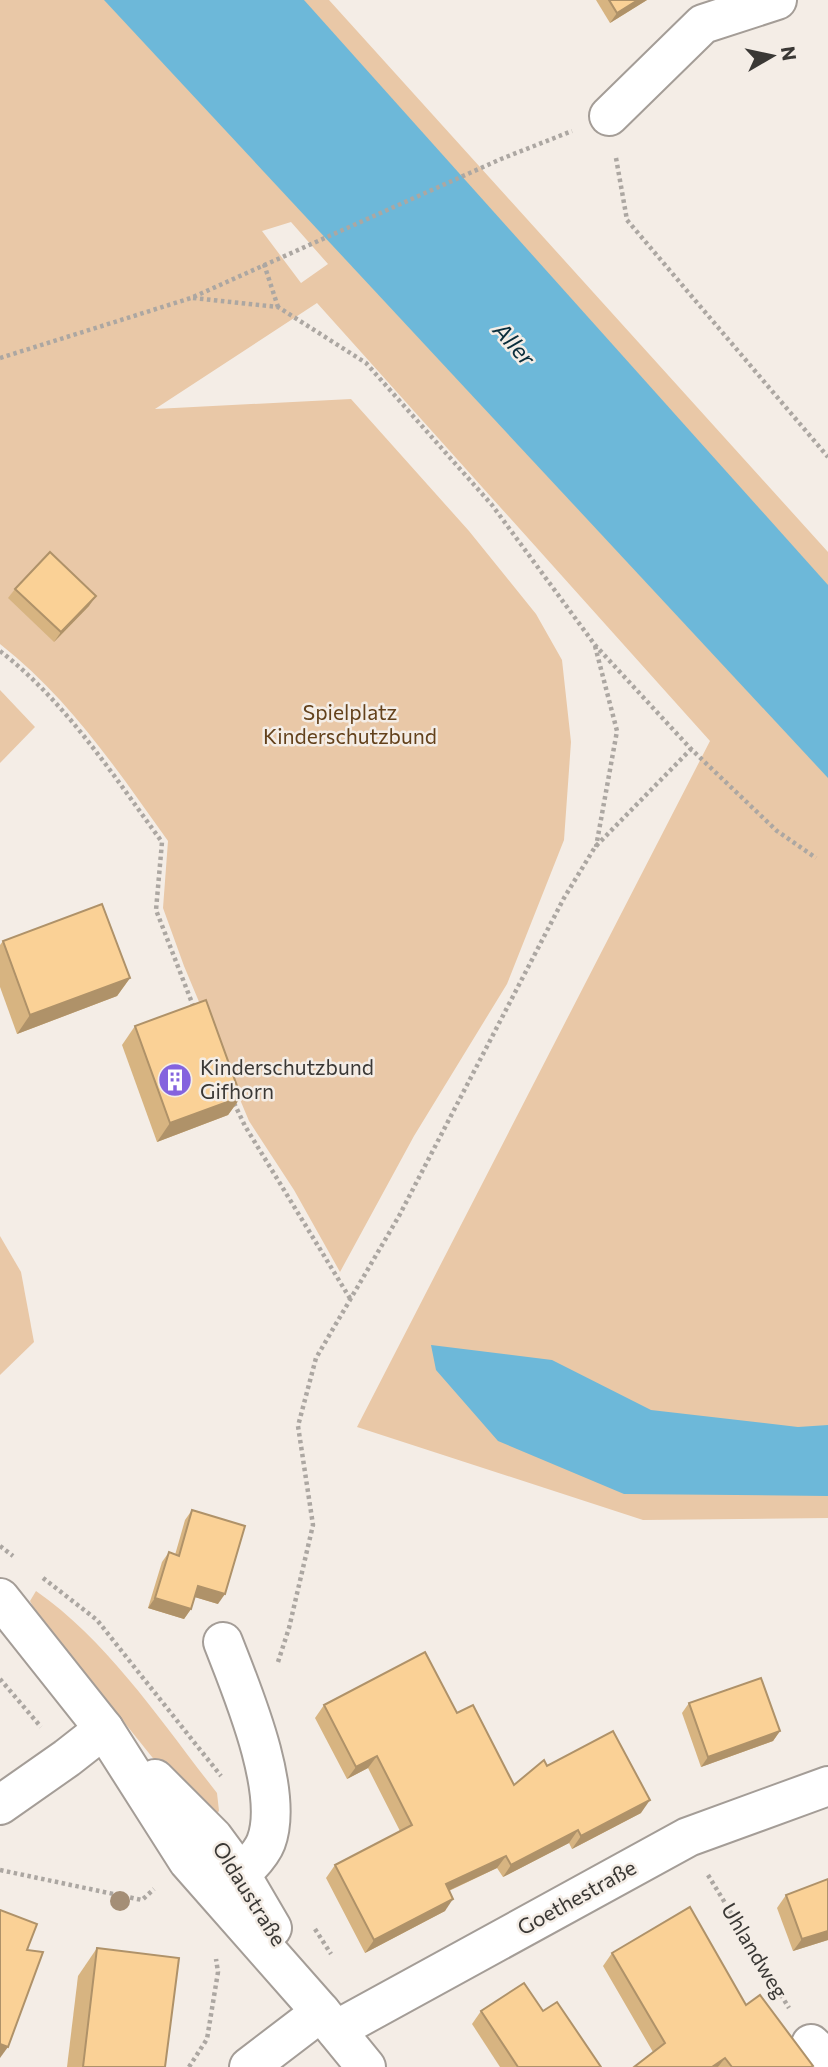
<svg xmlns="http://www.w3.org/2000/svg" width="828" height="2067" font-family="Commissioner,sans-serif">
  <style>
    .green { fill: #e9c8a7; fill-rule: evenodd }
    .water { fill: #6db8d9 }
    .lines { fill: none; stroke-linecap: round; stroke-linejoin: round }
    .minor-casing { stroke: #a49d97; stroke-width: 42 }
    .path { stroke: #aca7a2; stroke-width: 4.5; stroke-dasharray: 3.5 3.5; stroke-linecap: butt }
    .minor { stroke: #fff; stroke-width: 38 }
    .tree { fill: #a48e76 }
    .wall { fill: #d7b481 }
    .shaded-wall { fill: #af9269 }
    .building { fill: #fad196; stroke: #af9269; stroke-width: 2 }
    .labels { text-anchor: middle; stroke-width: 5; stroke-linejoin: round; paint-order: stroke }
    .park-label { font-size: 21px; fill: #63411b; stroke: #f4ede6 }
    .poi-label { font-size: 21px; fill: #3a3835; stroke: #f4ede6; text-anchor: start }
    .street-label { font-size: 21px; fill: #3a3835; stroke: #f4ede6 }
    .water-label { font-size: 23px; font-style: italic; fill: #092d3b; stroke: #f4ede6 }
  </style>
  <rect width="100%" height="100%" fill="#f4ede6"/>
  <g class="green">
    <path d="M 0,0 L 329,0 L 828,552 L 828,1518 L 643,1520 L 357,1427 L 710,741 L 317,303 L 155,409 L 351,399 L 469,531 L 536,614 L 562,660 L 571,742 L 564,840 L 507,984 L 414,1136 L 340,1272 L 294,1190 L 249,1121 L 184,966 L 163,908 L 168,841 C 118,771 69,698 0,644 ZM 291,222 L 328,264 L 301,283 L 262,231 Z"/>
    <polygon points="0,690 35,727 0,763"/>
    <polygon points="0,1236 21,1272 34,1342 0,1375"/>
    <path d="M 36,1591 C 109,1642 162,1723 217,1793 L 219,1811 L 211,1819 L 197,1813 L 38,1615 L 30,1601 Z"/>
  </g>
  <g class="water">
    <polygon points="104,0 304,0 828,585 828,778"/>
    <polygon points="431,1345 552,1360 651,1410 798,1427 828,1425 828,1496 624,1494 498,1441 436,1370"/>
  </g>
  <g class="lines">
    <g class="minor-casing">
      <g id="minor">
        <polyline points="609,116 703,24 777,0"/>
        <polyline points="0,1598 104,1729 188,1861 321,2012 366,2067"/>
        <path d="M 223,1642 C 242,1691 285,1792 266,1842 C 260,1858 236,1879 224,1890"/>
        <polyline points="155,1779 213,1837 241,1875 272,1928"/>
        <polyline points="0,1805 67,1758 104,1729"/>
        <polyline points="336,2030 688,1837 828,1786"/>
        <polyline points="811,2044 828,2060"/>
        <polyline points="249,2067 321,2012"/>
      </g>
    </g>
    <g class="path">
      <polyline points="616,158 627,220 828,457"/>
      <polyline points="264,264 278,307"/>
      <polyline points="193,298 278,307 366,363 492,505 595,645 691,749 777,831 816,858"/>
      <polyline points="0,358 191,298 501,159 572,131"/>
      <polyline points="595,646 617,731 596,847"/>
      <path d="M 0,651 C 66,702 113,775 162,842 L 156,910 L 194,1008"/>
      <polyline points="234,1103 245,1126 351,1300"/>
      <polyline points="0,1546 13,1556"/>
      <polyline points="43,1578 97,1620 221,1776"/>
      <polyline points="278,1662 289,1628 313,1525 298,1426 316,1358 399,1216 564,898 595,847 691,749"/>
      <polyline points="0,1679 41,1727"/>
      <polyline points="0,1870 142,1900 154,1889"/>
      <polyline points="708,1875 789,2008"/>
      <polyline points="315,1929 331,1954"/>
      <polyline points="189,2067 207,2039 218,1972 216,1959"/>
    </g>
    <use href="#minor" class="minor"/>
  </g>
  <circle class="tree" cx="120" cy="1901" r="10"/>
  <g class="wall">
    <polygon points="596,0 647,0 610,23"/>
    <polygon points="15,589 89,606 54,642 8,598"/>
    <polygon points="3,941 130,978 117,996 17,1034 0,987 0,945"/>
    <polygon points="135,1026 241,1097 228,1115 157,1142 122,1045"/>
    <polygon points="192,1510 218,1604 195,1597 191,1609 184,1619 148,1608 162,1562 169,1552 175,1555 185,1520"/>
    <polygon points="689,1703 780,1731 773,1741 701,1767 682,1713"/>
    <polygon points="324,1705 457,1713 514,1785 547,1766 641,1813 572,1849 569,1843 503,1877 497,1868 449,1891 445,1911 365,1953 326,1878 335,1865 400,1831 368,1768 347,1779 315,1718"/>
    <polygon points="786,1895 828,1940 793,1951 777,1908"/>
    <polygon points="97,1948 165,2067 67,2067 78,1976"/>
    <polygon points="612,1953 746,2005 812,2067 634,2067 653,2052 603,1966"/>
    <polygon points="481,2011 543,2011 601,2067 500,2067 472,2024"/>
  </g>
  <g class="shaded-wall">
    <polygon points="638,0 647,0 610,23 617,13"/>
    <polygon points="96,596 89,606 54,642 61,632"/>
    <polygon points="130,978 117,996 17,1034 30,1015"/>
    <polygon points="241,1097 228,1115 157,1142 170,1123"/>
    <polygon points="198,1586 225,1594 218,1604 191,1596"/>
    <polygon points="155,1598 191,1609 184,1619 148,1608"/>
    <polygon points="780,1731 773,1741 701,1767 708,1757"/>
    <polygon points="377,1756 368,1768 347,1779 356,1767"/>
    <polygon points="650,1800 641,1813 572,1849 581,1836"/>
    <polygon points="578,1830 569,1843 503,1877 511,1865"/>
    <polygon points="506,1856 497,1868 437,1896 446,1884"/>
    <polygon points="453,1899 445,1911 365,1953 374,1940"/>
    <polygon points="828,1931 828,1940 793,1951 802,1939"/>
    <polygon points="0,2044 8,2047 0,2058"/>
    <polygon points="725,2058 718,2067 712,2067"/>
  </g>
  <g class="building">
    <polygon points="609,0 638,0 617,13"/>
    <polygon points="50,552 96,596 61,632 15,589"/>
    <polygon points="102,904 130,978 30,1015 3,941"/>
    <polygon points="206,1000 241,1097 170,1123 135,1026"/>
    <polygon points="192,1510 245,1526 225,1594 198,1586 191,1609 155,1598 169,1552 179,1556"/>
    <polygon points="425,1652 457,1713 473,1705 514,1785 544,1760 547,1766 613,1731 650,1800 581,1836 578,1830 511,1865 506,1856 446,1884 453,1899 374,1940 335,1865 412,1825 377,1756 356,1767 324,1705"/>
    <polygon points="761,1678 780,1731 708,1757 689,1703"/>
    <polygon points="828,1879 828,1931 802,1939 786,1895"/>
    <polygon points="690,1907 746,2005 760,1995 813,2066 811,2067 732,2067 725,2058 712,2067 634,2067 665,2043 612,1953"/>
    <polygon points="0,1910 37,1924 27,1950 43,1952 8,2047 0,2044"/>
    <polygon points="97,1948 179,1958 165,2067 83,2067"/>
    <polygon points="524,1983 543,2011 557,2002 601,2067 518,2067 481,2011"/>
  </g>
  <defs>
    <g id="building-disc" transform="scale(1.75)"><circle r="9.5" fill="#8463de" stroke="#f4ede6"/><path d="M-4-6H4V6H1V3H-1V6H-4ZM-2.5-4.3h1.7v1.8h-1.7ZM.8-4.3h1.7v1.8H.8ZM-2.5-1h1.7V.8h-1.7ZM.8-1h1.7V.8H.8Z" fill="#fff"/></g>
  </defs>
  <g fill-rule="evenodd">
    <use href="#building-disc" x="175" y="1080"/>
  </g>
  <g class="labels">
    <g class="park-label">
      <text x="350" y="720">Spielplatz<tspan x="350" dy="24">Kinderschutzbund</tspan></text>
    </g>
    <g class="poi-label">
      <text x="200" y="1075">Kinderschutzbund<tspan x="200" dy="24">Gifhorn</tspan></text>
    </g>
    <g class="street-label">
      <text transform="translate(249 1894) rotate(58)" y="7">Oldaustraße</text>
      <text transform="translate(577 1898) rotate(-29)" y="7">Goethestraße</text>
      <text transform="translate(754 1951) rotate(59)" y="7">Uhlandweg</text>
    </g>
    <g class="water-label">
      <text transform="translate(514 344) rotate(48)" y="8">Aller</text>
    </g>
  </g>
  <g transform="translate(772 56) rotate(81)" stroke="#f4ede6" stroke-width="5" paint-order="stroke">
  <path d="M0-5L12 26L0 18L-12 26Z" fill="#3a3835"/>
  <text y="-10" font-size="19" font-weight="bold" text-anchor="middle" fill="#3a3835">N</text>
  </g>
</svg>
